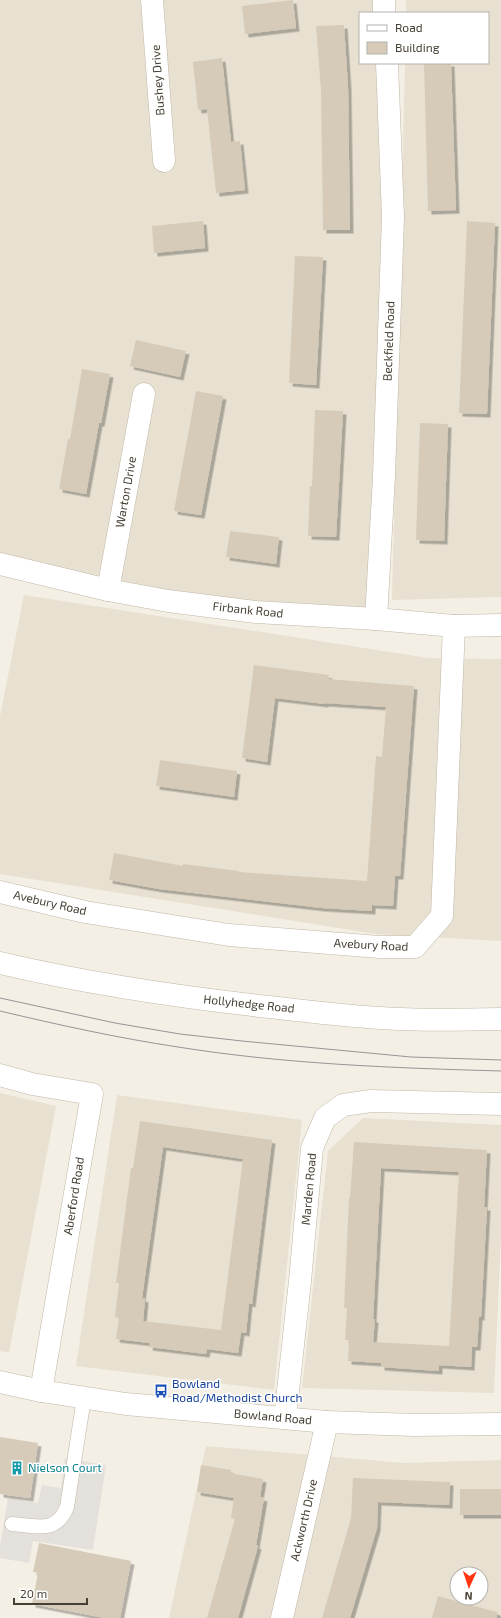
<svg xmlns="http://www.w3.org/2000/svg" width="501" height="1618" font-family="'Exo 2',sans-serif">
  <style>
    .residential { fill: #e8e1d1; fill-rule: evenodd }
    .parking { fill: #e4e1dd }
    .building { fill: #d6cbb8; fill-rule: evenodd; filter: url(#shadow) }
    .lines { fill: none; stroke-linecap: round; stroke-linejoin: round }
    .service-casing { stroke: #c0b7a6; stroke-width: 15 }
    .minor-casing { stroke: #c0b7a6; stroke-width: 23 }
    .tertiary-casing { stroke: #c0b7a6; stroke-width: 23 }
    .service { stroke: #fff; stroke-width: 14 }
    .minor { stroke: #fff; stroke-width: 22 }
    .tertiary { stroke: #fff; stroke-width: 22 }
    .tram { stroke: #959595; stroke-width: 1 }
    .labels { text-anchor: middle; stroke-width: 3; stroke-linejoin: round; paint-order: stroke }
    .street-label { font-size: 12px; fill: #463f33; stroke: #fff }
    .transit-label { font-size: 12px; fill: #164399; stroke: #fff; text-anchor: start }
    .culture-label { font-size: 12px; fill: #0d838f; stroke: #fff; text-anchor: start }
  </style>
  <defs>
    <filter id="shadow"><feDropShadow dx="3.5" dy="3.5" stdDeviation="0" flood-color="#0004"/></filter>
  </defs>
  <rect width="100%" height="100%" fill="#f4efe4"/>
  <g class="residential">
    <polygon points="0,0 384,0 384,13 360,13 360,63 387,63 376,619 256,612 0,564"/>
    <polygon points="406,0 501,0 501,597 392,600 405,63 488,63 488,13 406,13"/>
    <polygon points="24,595 428,658 501,659 501,941 376,934 0,874 0,716"/>
    <polygon points="0,1093 56,1106 9,1353 0,1351"/>
    <polygon points="117,1095 302,1120 274,1390 76,1366"/>
    <polygon points="363,1118 501,1125 501,1236 494,1393 302,1388 328,1151"/>
    <path d="M 206,1446 L 404,1463 L 501,1460 L 501,1618 L 169,1618 ZM 457,1574 L 481,1574 L 481,1598 L 457,1598 Z"/>
  </g>
  <polygon class="parking" points="65,1458 106,1465 93,1550 33,1541 29,1563 0,1558 0,1546 8,1498 38,1503 42,1485 61,1488"/>
  <g class="building">
    <polygon points="293,0 296,28 245,34 242,6"/>
    <polygon points="344,25 348,87 350,230 323,230 321,90 316,26"/>
    <polygon points="222,58 231,142 240,141 245,190 216,193 207,109 198,110 193,62"/>
    <polygon points="424,63 451,63 456,210 428,211"/>
    <polygon points="203,221 205,248 154,253 152,226"/>
    <polygon points="467,221 495,223 487,414 459,413"/>
    <polygon points="295,256 323,257 316,385 289,383"/>
    <polygon points="136,340 186,351 180,377 130,366"/>
    <polygon points="82,369 110,374 101,423 99,423 86,494 59,489 68,439 70,439"/>
    <polygon points="196,391 223,396 201,515 174,511"/>
    <polygon points="315,410 343,411 336,537 308,536 310,486 312,486"/>
    <polygon points="420,423 448,424 444,541 416,540"/>
    <polygon points="230,531 279,537 276,564 226,557"/>
    <polygon points="254,665 329,675 328,679 414,686 400,876 395,876 393,906 372,905 372,911 322,908 159,889 109,880 114,853 183,866 183,864 239,871 239,872 367,881 376,756 382,757 386,707 325,703 325,704 275,698 267,762 242,758"/>
    <polygon points="160,760 237,771 234,797 156,786"/>
    <path d="M 140,1121 L 272,1140 L 252,1304 L 249,1303 L 246,1333 L 241,1332 L 238,1353 L 207,1349 L 206,1354 L 149,1347 L 150,1343 L 116,1339 L 119,1318 L 115,1317 L 119,1283 L 116,1283 L 131,1168 L 133,1168 ZM 163,1147 L 243,1159 L 221,1330 L 143,1321 L 145,1299 L 142,1298 Z"/>
    <path d="M 354,1142 L 487,1150 L 484,1207 L 487,1207 L 481,1317 L 479,1317 L 477,1347 L 472,1347 L 471,1367 L 439,1365 L 439,1371 L 381,1367 L 381,1363 L 348,1361 L 349,1340 L 345,1340 L 347,1308 L 344,1308 L 349,1198 L 350,1198 ZM 381,1168 L 459,1172 L 449,1346 L 373,1342 L 375,1319 L 373,1319 Z"/>
    <polygon points="0,1437 38,1443 30,1498 0,1494"/>
    <polygon points="201,1465 231,1470 230,1473 263,1479 260,1497 264,1498 256,1545 258,1546 238,1618 207,1618 235,1519 231,1518 234,1498 197,1492"/>
    <polygon points="353,1478 450,1482 449,1505 378,1502 377,1528 350,1618 322,1618 351,1518"/>
    <rect x="460" y="1489" width="41" height="26"/>
    <polygon points="39,1543 131,1561 120,1618 105,1618 32,1604 38,1573 33,1572"/>
    <polygon points="438,1596 497,1612 497,1618 432,1618"/>
  </g>
  <g class="lines">
    <g class="service-casing">
      <path id="service" d="M 12,1524 C 37,1526 56,1534 67,1507 L 84,1398"/>
    </g>
    <g class="minor-casing">
      <g id="minor">
        <polyline points="152,0 164,161"/>
        <polyline points="384,0 384,13"/>
        <polyline points="0,564 108,590 168,601 256,612 376,619 454,626 501,625"/>
        <polyline points="108,590 144,394"/>
        <polyline points="376,619 384,476 393,217 387,63"/>
        <polyline points="0,892 85,912 229,935 379,947 415,947 442,916 454,626"/>
        <polyline points="0,1075 32,1084 92,1094 41,1391"/>
        <polyline points="0,1382 41,1391 126,1404 327,1422 414,1425 501,1424"/>
        <polyline points="285,1418 300,1281 312,1148 325,1118 343,1105 371,1101 501,1104"/>
        <polyline points="282,1618 327,1422"/>
      </g>
    </g>
    <g class="tertiary-casing">
      <path id="tertiary" d="M 0,963 C 89,984 178,997 269,1007 C 306,1011 343,1016 380,1018 C 420,1021 461,1020 501,1019"/>
    </g>
    <use href="#service" class="service"/>
    <use href="#minor" class="minor"/>
    <use href="#tertiary" class="tertiary"/>
    <g class="tram">
      <polyline points="0,998 115,1023 180,1034 242,1041 411,1057 501,1060"/>
      <path d="M 0,1011 C 59,1025 118,1038 178,1047 C 284,1064 393,1068 501,1071"/>
    </g>
  </g>
  <defs>
    <g id="bus-bare" transform="scale(1.08)"><path d="M-5-6H5V4H4V6H2V4H-2V6H-4V4H-5ZM-3.5-4V0h7V-4ZM-3.5 1.2v1.5H-2V1.2ZM2 1.2v1.5H3.5V1.2Z" fill="#1a4fb4" stroke="#fff" stroke-width="2.5" paint-order="stroke"/></g>
    <g id="building-bare" transform="scale(1.08)"><path d="M-4-6H4V6H1V3H-1V6H-4ZM-2.5-4.3h1.7v1.8h-1.7ZM.8-4.3h1.7v1.8H.8ZM-2.5-1h1.7V.8h-1.7ZM.8-1h1.7V.8H.8Z" fill="#0f9aa8" stroke="#fff" stroke-width="2.5" paint-order="stroke"/></g>
  </defs>
  <g fill-rule="evenodd">
    <use href="#bus-bare" x="161" y="1391"/>
    <use href="#building-bare" x="17" y="1468"/>
  </g>
  <g class="labels">
    <g class="street-label">
      <text transform="translate(158 80) rotate(-94)" y="4">Bushey Drive</text>
      <text transform="translate(389 341) rotate(-88)" y="4">Beckfield Road</text>
      <text transform="translate(126 492) rotate(-80)" y="4">Warton Drive</text>
      <text transform="translate(248 610) rotate(6)" y="4">Firbank Road</text>
      <text transform="translate(50 903) rotate(13)" y="4">Avebury Road</text>
      <text transform="translate(371 945) rotate(3)" y="4">Avebury Road</text>
      <text transform="translate(249 1004) rotate(6)" y="4">Hollyhedge Road</text>
      <text transform="translate(309 1189) rotate(-85)" y="4">Marden Road</text>
      <text transform="translate(74 1196) rotate(-81)" y="4">Aberford Road</text>
      <text transform="translate(273 1417) rotate(5)" y="4">Bowland Road</text>
      <text transform="translate(304 1520) rotate(-77)" y="4">Ackworth Drive</text>
    </g>
    <g class="transit-label">
      <text x="172" y="1388">Bowland<tspan x="172" dy="14">Road/Methodist Church</tspan></text>
    </g>
    <g class="culture-label">
      <text x="28" y="1472">Nielson Court</text>
    </g>
  </g>
  <rect x="359" y="12" width="130" height="52" fill="#ffffff" stroke="#b5b2ad"/>
  <rect x="367" y="25" width="20" height="6" fill="#ffffff" stroke="#b5b2ad"/>
  <text x="395" y="32" font-size="12" fill="#463f33">Road</text>
  <rect x="367" y="42" width="20" height="12" fill="#d6cbb8" stroke="#b5b2ad"/>
  <text x="395" y="52" font-size="12" fill="#463f33">Building</text>
  <g transform="translate(469 1586) rotate(183)"><circle r="19" fill="#ffffff" stroke="#b5b2ad"/>
  <path d="M0-3L7 15L0 10L-7 15Z" fill="#ff3610"/>
  <text y="-6" font-size="11" font-weight="bold" text-anchor="middle" fill="#463f33">N</text>
  </g>
  <path d="M14 1598v6h73v-6" fill="none" stroke="#463f33" stroke-width="2"/>
  <text x="20" y="1598" font-size="12" fill="#463f33" stroke="#ffffff" stroke-width="3" paint-order="stroke">20 m</text>
</svg>
